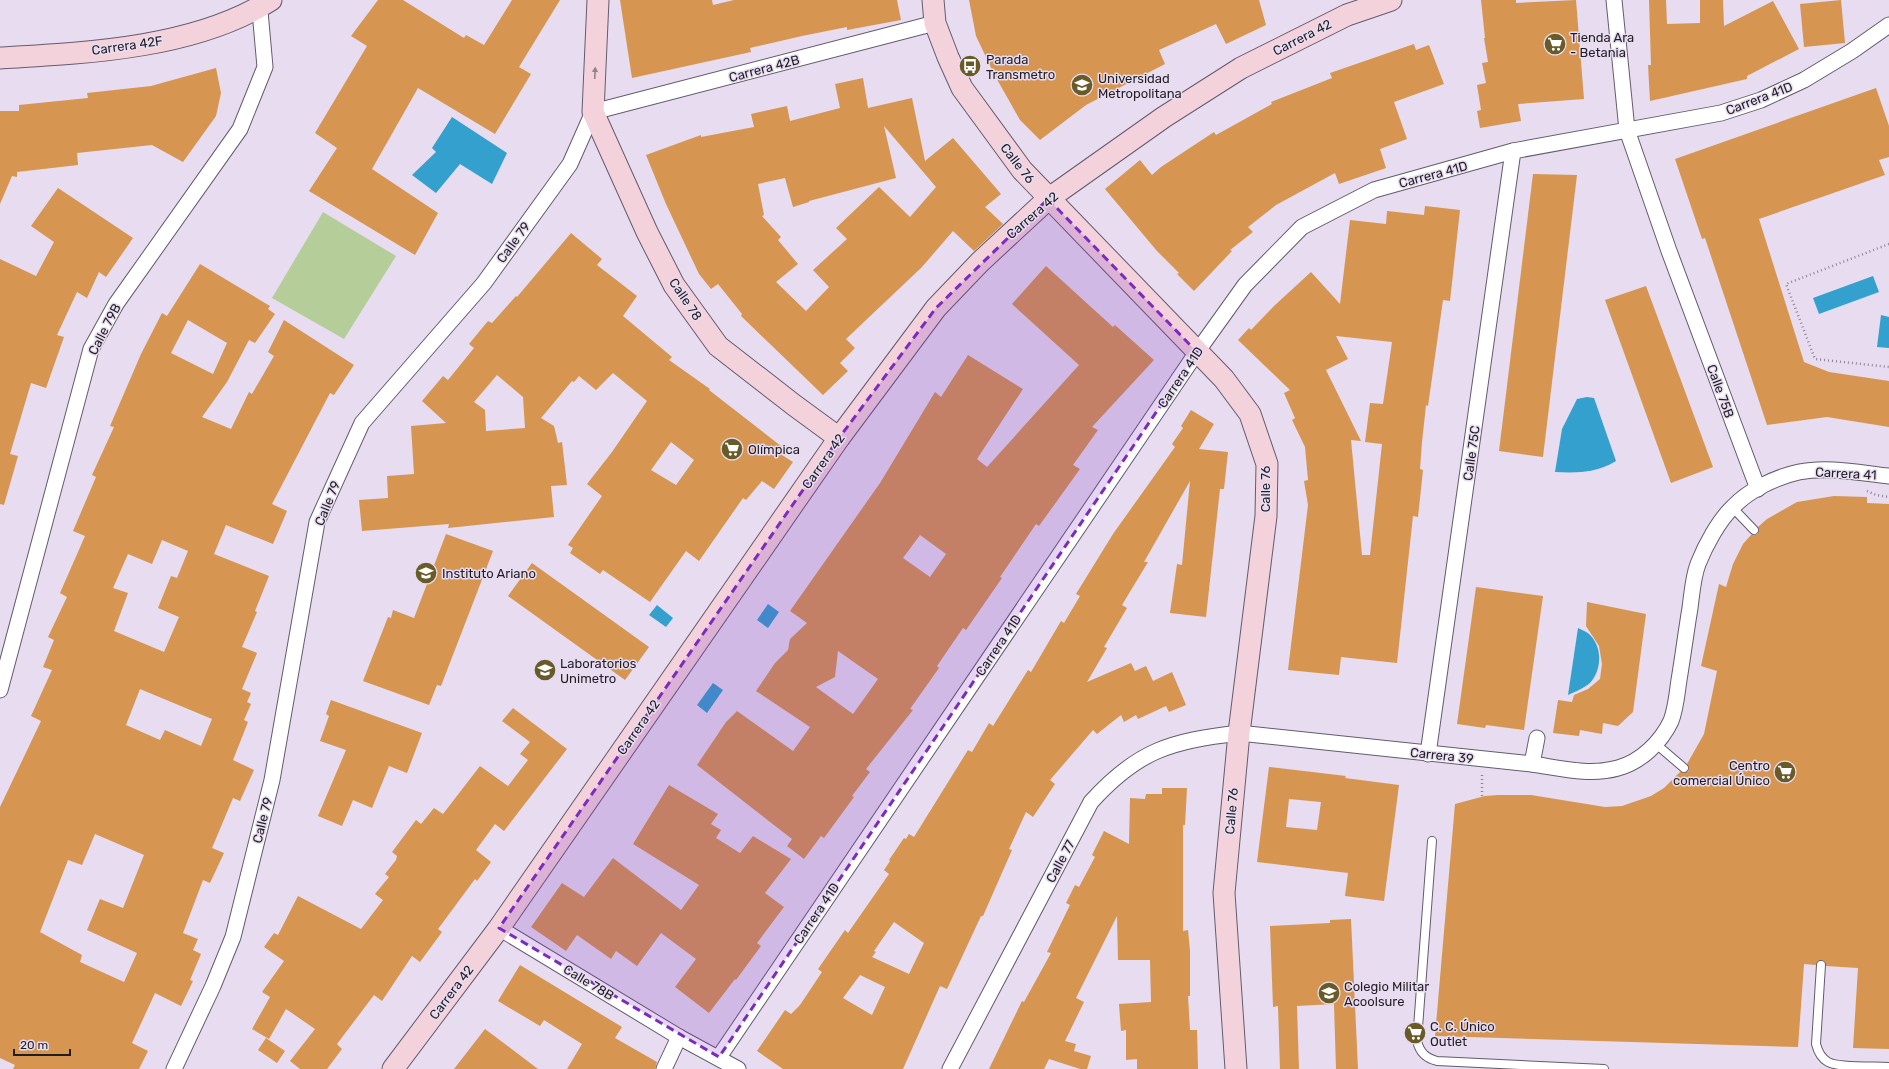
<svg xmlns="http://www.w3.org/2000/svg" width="1889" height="1069" font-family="Rubik,sans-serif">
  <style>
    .green { fill: #b5ce99 }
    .water { fill: #33a0cd }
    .building { fill: #d69550; fill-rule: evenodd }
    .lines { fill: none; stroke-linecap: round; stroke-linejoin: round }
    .lane-casing { stroke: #645b6c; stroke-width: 10 }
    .street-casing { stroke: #645b6c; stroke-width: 17 }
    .secondary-casing { stroke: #645b6c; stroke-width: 23 }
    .path { stroke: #8e8695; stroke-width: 2.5; stroke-dasharray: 1 3; stroke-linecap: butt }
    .lane { stroke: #fff; stroke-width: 8 }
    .street { stroke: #fff; stroke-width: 15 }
    .secondary { stroke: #f4d2dc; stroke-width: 21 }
    .oneway { fill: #95818a }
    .marked { fill: #7b2cbf; fill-opacity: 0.2; stroke: #7b2cbf; stroke-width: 3; stroke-dasharray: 8 5; stroke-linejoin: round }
    .labels { text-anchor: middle; stroke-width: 3; stroke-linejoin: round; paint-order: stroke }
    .street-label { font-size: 13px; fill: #211d25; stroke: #e7dcf0 }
    .poi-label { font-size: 13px; fill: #211d25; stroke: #e7dcf0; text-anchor: start }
  </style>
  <rect width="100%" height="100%" fill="#e7dcf0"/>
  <polygon class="green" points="323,212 396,256 344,339 272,298"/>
  <g class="water">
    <polygon points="452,117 507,153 492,184 460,164 436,193 412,175 436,152 432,148"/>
    <polygon points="1873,276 1879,292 1819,314 1813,298"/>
    <polygon points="1881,315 1889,317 1889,348 1877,347"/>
    <path d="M 1587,397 L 1594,398 L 1616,461 C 1596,473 1577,473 1555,472 L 1562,429 L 1577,399 Z"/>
    <polygon points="768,604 779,612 768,628 757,620"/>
    <polygon points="657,605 673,618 666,627 649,615"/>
    <path d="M 1578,628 C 1582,630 1587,632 1589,634 C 1603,647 1602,670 1590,683 C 1584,688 1575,692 1568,695 Z"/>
    <polygon points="713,683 723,690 707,713 697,705"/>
  </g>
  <g class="building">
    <polygon points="378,0 403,0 464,38 466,35 484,45 512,0 560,0 519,67 531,74 495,134 418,88 372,169 438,213 415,255 309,191 337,148 315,133 367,46 351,36"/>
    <polygon points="620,0 712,0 713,5 734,0 897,0 901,20 847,30 847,27 802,36 750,48 751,52 632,78"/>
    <polygon points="969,0 1259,0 1266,25 1226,44 1216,24 1159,50 1165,64 1086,105 1040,140 1020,120 994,74 976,36"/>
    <polygon points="1481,0 1516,0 1516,3 1576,0 1584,99 1518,104 1521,121 1480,128 1477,111 1481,110 1477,85 1486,83 1482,63 1488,62 1484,38 1485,38"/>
    <polygon points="1649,0 1666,0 1667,24 1700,23 1700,0 1723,0 1724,26 1773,1 1799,49 1747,76 1747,79 1650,101 1648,65 1651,65"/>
    <polygon points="1841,0 1845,43 1804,47 1800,4"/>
    <polygon points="1414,44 1416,50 1429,45 1444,84 1394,102 1407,139 1380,149 1386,168 1339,184 1335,173 1276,205 1248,227 1253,232 1230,250 1232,251 1194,291 1177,274 1179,273 1157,251 1105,189 1140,160 1152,175 1161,167 1214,132 1216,135 1272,104 1271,102 1332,78 1330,73"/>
    <polygon points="216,68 221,93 216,116 183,162 152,145 77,153 78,165 17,172 17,177 12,176 0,204 0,111 19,111 19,105 88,98 87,93 151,86"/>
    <path d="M 863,78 L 868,108 L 912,98 L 925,161 L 953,138 L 1001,194 L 985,207 L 1003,224 L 974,251 L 953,231 L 922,267 L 846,339 L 855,348 L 840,363 L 848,371 L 823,395 L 741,316 L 742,314 L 718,284 L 711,289 L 699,274 L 666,204 L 646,155 L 701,135 L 701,137 L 754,127 L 751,114 L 787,106 L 790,121 L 840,108 L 835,84 ZM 884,126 L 936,187 L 910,217 L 879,187 L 836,228 L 847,239 L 813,270 L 829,287 L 806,311 L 776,282 L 798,264 L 778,240 L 781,237 L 762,216 L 764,215 L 758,184 L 785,178 L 793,207 L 809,202 L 809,201 L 896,178 Z"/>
    <polygon points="1876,88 1889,126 1889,157 1879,160 1885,175 1759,219 1804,362 1829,372 1889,381 1889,427 1827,417 1767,425 1705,238 1702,239 1675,159"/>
    <polygon points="1533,174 1577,175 1543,457 1499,451"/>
    <polygon points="58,188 133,238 106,277 99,272 87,298 77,292 57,335 64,337 46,388 31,383 10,454 18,456 4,505 0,504 0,259 36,276 54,242 31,226"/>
    <path d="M 1425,206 L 1460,210 L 1450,301 L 1443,300 L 1428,406 L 1426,405 L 1422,442 L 1420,469 L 1423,470 L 1418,517 L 1413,516 L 1397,663 L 1341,657 L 1339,675 L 1288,670 L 1308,505 L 1304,481 L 1308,480 L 1305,447 L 1292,420 L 1295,418 L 1284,393 L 1290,390 L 1238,340 L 1249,328 L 1251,330 L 1274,306 L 1311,272 L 1340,304 L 1350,220 L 1386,224 L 1387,211 L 1424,215 ZM 1336,336 L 1392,342 L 1383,404 L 1370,403 L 1365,442 L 1382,444 L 1370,555 L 1362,555 L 1351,440 L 1361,441 L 1326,370 L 1348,359 Z"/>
    <path d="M 571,233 L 602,259 L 597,265 L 637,296 L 623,316 L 672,357 L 669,360 L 710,389 L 709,390 L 786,450 L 782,455 L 793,462 L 774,489 L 762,481 L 746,500 L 743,498 L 699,561 L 686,551 L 650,602 L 603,570 L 600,574 L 570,553 L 573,548 L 568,545 L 602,496 L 587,484 L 612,452 L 647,401 L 613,373 L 596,390 L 579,376 L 574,382 L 572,381 L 541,418 L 554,426 L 558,443 L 562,442 L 567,485 L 551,486 L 554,517 L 448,528 L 449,524 L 362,531 L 359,500 L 388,498 L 387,476 L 414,474 L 411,426 L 446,423 L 422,401 L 443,376 L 448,380 L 474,348 L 469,344 L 488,321 L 492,323 L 516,296 L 517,297 ZM 497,375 L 523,397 L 525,428 L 486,431 L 485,410 L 474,402 ZM 671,442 L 694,460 L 676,485 L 651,470 Z"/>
    <path d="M 200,264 L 270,306 L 268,309 L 275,314 L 255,343 L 249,340 L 227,382 L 202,417 L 231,429 L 249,392 L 252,394 L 274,356 L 268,352 L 284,320 L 354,365 L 334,395 L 330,393 L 272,504 L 287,511 L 273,544 L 226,525 L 214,554 L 269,576 L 255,611 L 257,612 L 242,647 L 257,653 L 242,689 L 251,693 L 247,702 L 251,704 L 244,720 L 248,722 L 233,760 L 254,770 L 240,801 L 233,798 L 212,848 L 224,853 L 210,883 L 203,880 L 183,933 L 198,939 L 193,950 L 201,954 L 190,980 L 193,981 L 181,1006 L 155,993 L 132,1043 L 148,1051 L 139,1069 L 13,1069 L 15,1065 L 0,1058 L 0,807 L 41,721 L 31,716 L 52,670 L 43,667 L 54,640 L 48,637 L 67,597 L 60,593 L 85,536 L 73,531 L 96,477 L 92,475 L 114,427 L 110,426 L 141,354 L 162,313 L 167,316 ZM 188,320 L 227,343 L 213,374 L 171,353 ZM 162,540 L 188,551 L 177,578 L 171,576 L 158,608 L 179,617 L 164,652 L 114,631 L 128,593 L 113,588 L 128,554 L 152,564 ZM 140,689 L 212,719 L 201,746 L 165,730 L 160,740 L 126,725 ZM 95,834 L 144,855 L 123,908 L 100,899 L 87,930 L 137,953 L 124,982 L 80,962 L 82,955 L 40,932 L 68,860 L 82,865 Z"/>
    <path d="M 1046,266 L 1113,327 L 1115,325 L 1154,360 L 1092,427 L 1098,430 L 1073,465 L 1080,469 L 1039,526 L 1036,524 L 1000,577 L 1002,578 L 966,630 L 963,628 L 937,666 L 939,668 L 910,709 L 913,710 L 866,769 L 870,772 L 852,796 L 854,797 L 824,838 L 821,836 L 804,859 L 787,846 L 792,839 L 697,765 L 726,722 L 737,711 L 793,751 L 810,727 L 756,691 L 775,663 L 788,650 L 790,639 L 807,623 L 790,611 L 880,483 L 935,392 L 941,397 L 968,355 L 1023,389 L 977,459 L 987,467 L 1079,365 L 1012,304 ZM 920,535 L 946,554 L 930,577 L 903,558 ZM 838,651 L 878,679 L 853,714 L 816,687 L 835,677 Z"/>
    <polygon points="1646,286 1713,467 1671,483 1605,300"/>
    <path d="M 1191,410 L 1214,424 L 1199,449 L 1228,452 L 1224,489 L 1220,489 L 1206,617 L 1170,613 L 1177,564 L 1182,565 L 1190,481 L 1144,562 L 1148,562 L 1122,605 L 1127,608 L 1104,647 L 1107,648 L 1087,682 L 1131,663 L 1135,671 L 1146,666 L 1153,681 L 1172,672 L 1186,705 L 1169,712 L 1166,706 L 1138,719 L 1136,715 L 1124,722 L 1121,715 L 1097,734 L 1093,730 L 1050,780 L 1055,784 L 1033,817 L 1026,812 L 1009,849 L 1012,850 L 983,916 L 981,916 L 947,989 L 940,986 L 903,1069 L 783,1069 L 757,1051 L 785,1010 L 791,1014 L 800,1005 L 822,972 L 818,969 L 845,930 L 848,933 L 889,874 L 884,870 L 890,861 L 889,860 L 904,838 L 906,839 L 909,834 L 914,837 L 968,750 L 972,752 L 989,723 L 993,726 L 1028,670 L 1031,672 L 1061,621 L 1064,623 L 1080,596 L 1076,594 L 1113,534 L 1175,447 L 1172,444 L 1183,428 L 1181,426 ZM 894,922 L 924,943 L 909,974 L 872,957 L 876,952 L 874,951 ZM 860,975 L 885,987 L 872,1015 L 843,998 Z"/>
    <polygon points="1834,496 1867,497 1867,503 1889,504 1889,1049 1853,1048 1858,968 1826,966 1824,961 1821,960 1817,962 1816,965 1804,964 1798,1047 1435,1036 1455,804 1485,796 1498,795 1531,795 1605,807 1622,806 1651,796 1664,788 1680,772 1688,772 1689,769 1687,764 1704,734 1717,671 1701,666 1719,584 1726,587 1733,564 1743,544 1751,535 1758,534 1758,527 1767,519 1797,502"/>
    <polygon points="446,534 493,551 441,686 437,685 429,705 363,681 388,617 391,618 393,610 414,618"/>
    <polygon points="532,563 649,647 625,680 508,596"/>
    <polygon points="1476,587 1543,596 1524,730 1486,725 1485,728 1457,724"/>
    <polygon points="1587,602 1646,614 1633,712 1618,726 1603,723 1602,734 1580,730 1579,736 1553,733 1558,700 1572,702 1574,695 1588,689 1600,679 1602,664 1599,646 1586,626"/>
    <polygon points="331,700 422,733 407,773 389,766 372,808 353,800 342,826 318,816 346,750 320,741 329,716 326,714"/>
    <polygon points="513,708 567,749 504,831 495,824 476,850 491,862 477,881 475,879 438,929 442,932 420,962 412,956 382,1001 374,995 337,1044 342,1049 327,1069 300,1069 290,1061 315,1029 286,1009 269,1039 252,1029 270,997 262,992 284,961 264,947 274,933 278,935 298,896 361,929 383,900 375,894 389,877 385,874 396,860 397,856 392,852 416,820 421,824 434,808 443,814 480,766 508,786 528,760 520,754 530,742 502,721"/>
    <path d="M 1269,767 L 1346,776 L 1345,778 L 1399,785 L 1384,901 L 1345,896 L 1348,873 L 1257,862 ZM 1289,799 L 1321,802 L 1317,830 L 1286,827 Z"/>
    <polygon points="669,785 718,814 711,824 721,830 716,838 740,853 753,836 791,859 765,893 784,907 757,943 761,946 736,980 735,979 709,1013 675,987 696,959 661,933 637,966 616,951 611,959 577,935 566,951 531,927 562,883 584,897 613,858 681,910 699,885 633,844"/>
    <polygon points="1162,788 1187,788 1185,825 1183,825 1183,931 1188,930 1190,951 1190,996 1188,996 1190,1030 1197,1030 1198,1069 1137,1069 1137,1059 1126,1060 1126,1030 1121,1031 1119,1004 1151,1002 1150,960 1118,960 1117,916 1076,998 1084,1002 1065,1041 1076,1044 1074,1051 1091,1056 1087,1069 1080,1069 1049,1059 1044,1069 989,1069 1022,1001 1024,1002 1051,953 1047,952 1070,905 1066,903 1075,885 1079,887 1095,857 1092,855 1104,831 1129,844 1130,798 1145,799 1146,794 1162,794"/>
    <polygon points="1351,919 1358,1069 1336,1069 1334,1004 1297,1006 1299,1069 1280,1069 1278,1006 1273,1007 1270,926 1330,923 1330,920"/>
    <polygon points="520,965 622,1027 615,1038 657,1062 655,1069 567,1069 582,1044 544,1020 540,1026 498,1001"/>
    <polygon points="485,1029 538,1069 454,1069"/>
    <polygon points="266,1038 285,1051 277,1063 258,1050"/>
  </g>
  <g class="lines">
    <g class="lane-casing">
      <g id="lane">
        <polyline points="1732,507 1754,530"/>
        <polyline points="1656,744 1684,768"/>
        <path d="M 1432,841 L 1417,1041 C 1420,1053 1426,1058 1437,1061 L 1604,1069"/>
        <path d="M 1821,965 L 1816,1044 C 1818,1052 1821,1058 1828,1062 C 1839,1068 1875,1066 1889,1067"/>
      </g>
    </g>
    <g class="street-casing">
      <g id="street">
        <polyline points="1614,0 1627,130 1669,251 1758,489"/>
        <polyline points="0,690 91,349 116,304 240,129 265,67 259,0"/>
        <polyline points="1428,754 1513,151"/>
        <polyline points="1532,764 1537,738"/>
        <polyline points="499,928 679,1037 738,1069"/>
        <polyline points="719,1057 1197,352 1245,285 1302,227 1374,190 1513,151 1721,113 1761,100 1804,80 1852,51 1889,25"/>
        <polyline points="174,1069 213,986 233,937 272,780 317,522 362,423 484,283 570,164 593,112 935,23"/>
        <polyline points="664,1069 679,1037"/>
        <path d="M 950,1069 L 1091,802 C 1138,750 1171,741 1239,733 L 1532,764 C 1560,768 1590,776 1618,768 C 1641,762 1661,742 1671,721 C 1676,708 1677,693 1679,680 C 1683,656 1686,632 1690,608 C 1692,593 1693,577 1698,564 C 1705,546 1719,520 1733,507 C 1749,490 1776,477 1799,472 C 1828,466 1860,473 1889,476"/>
      </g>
    </g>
    <g class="secondary-casing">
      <g id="secondary">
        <polyline points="598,0 593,112 647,232 674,285 718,346 794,405 839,438"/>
        <polyline points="933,0 935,23 948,57 962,88 1022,170 1224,379 1250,414 1267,464 1266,516 1239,733 1224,893 1236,1069"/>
        <path d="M 0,58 C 88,53 196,48 271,0"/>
        <polyline points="393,1069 499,928 839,438 936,308 980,262 1048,199 1164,117 1241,68 1347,15 1391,0"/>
      </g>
    </g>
    <g class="path">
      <polyline points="1889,244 1786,284 1815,359 1889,367"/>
      <polyline points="1867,491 1876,495 1889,497"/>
      <polyline points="1482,775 1482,797"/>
    </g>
    <use href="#lane" class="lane"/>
    <use href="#street" class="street"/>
    <use href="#secondary" class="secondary"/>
  </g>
  <defs><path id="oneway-solid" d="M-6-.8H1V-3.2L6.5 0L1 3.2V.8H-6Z"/></defs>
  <use class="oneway" href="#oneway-solid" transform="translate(595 73) rotate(-87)"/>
  <path class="marked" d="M 1048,199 L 1197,352 L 719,1057 L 499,928 L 839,438 L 936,308 Z"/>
  <defs>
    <g id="supermarket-disc" transform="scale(1.15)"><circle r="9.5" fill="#695b28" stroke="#e7dcf0"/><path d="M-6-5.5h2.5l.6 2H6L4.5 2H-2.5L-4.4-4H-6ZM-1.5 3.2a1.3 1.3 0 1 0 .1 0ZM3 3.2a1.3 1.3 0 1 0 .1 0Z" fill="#fff"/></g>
    <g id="bus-disc" transform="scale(1.15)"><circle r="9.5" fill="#695b28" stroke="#e7dcf0"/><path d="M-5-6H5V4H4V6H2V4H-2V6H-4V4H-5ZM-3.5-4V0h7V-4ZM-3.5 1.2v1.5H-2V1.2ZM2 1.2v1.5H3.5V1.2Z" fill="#fff"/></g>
    <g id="university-disc" transform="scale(1.15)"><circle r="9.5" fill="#695b28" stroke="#e7dcf0"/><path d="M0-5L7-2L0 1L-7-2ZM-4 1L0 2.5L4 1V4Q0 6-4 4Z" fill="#fff"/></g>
    <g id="school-disc" transform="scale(1.15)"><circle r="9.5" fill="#695b28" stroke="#e7dcf0"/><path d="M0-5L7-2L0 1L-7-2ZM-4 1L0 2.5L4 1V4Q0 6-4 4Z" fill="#fff"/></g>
  </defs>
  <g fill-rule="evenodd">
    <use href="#supermarket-disc" x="1555" y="44"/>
    <use href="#bus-disc" x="970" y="66"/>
    <use href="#university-disc" x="1082" y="85"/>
    <use href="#supermarket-disc" x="732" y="449"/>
    <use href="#school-disc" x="426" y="573"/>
    <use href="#university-disc" x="545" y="670"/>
    <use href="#supermarket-disc" x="1785" y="772"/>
    <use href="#school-disc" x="1329" y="993"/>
    <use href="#supermarket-disc" x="1415" y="1033"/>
  </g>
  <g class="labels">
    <g class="street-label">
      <text transform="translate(1302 37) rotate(-27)" y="5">Carrera 42</text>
      <text transform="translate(127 45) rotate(-8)" y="5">Carrera 42F</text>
      <text transform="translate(764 68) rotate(-15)" y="5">Carrera 42B</text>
      <text transform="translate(1759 98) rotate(-21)" y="5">Carrera 41D</text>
      <text transform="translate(1018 163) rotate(52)" y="5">Calle 76</text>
      <text transform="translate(1433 174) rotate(-15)" y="5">Carrera 41D</text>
      <text transform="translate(1032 215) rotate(-41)" y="5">Carrera 42</text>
      <text transform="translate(513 242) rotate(-54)" y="5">Calle 79</text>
      <text transform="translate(686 299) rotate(56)" y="5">Calle 78</text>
      <text transform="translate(104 329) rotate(-63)" y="5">Calle 79B</text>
      <text transform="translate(1180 377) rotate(-56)" y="5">Carrera 41D</text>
      <text transform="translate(1721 391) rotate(70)" y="5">Calle 75B</text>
      <text transform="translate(1471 453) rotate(-82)" y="5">Calle 75C</text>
      <text transform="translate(823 461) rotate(-55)" y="5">Carrera 42</text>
      <text transform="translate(1846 473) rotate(3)" y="5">Carrera 41</text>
      <text transform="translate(1265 489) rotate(-90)" y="5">Calle 76</text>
      <text transform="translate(327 503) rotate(-68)" y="5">Calle 79</text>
      <text transform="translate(998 645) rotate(-56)" y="5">Carrera 41D</text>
      <text transform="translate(638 727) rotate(-55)" y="5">Carrera 42</text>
      <text transform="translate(1442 755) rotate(6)" y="5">Carrera 39</text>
      <text transform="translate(1231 811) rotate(-85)" y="5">Calle 76</text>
      <text transform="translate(262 820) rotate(-76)" y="5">Calle 79</text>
      <text transform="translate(1060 861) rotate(-62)" y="5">Calle 77</text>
      <text transform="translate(816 913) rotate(-56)" y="5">Carrera 41D</text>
      <text transform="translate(589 982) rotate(31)" y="5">Calle 78B</text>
      <text transform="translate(451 992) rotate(-53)" y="5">Carrera 42</text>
    </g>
    <g class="poi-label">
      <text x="1570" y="42">Tienda Ara<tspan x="1570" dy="15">- Betania</tspan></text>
      <text x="986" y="64">Parada<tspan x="986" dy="15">Transmetro</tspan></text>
      <text x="1098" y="83">Universidad<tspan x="1098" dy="15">Metropolitana</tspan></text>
      <text x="748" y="454">Olímpica</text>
      <text x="442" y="578">Instituto Ariano</text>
      <text x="560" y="668">Laboratorios<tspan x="560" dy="15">Unimetro</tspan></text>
      <text x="1770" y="770" text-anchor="end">Centro<tspan x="1770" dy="15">comercial Único</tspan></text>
      <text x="1344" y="991">Colegio Militar<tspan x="1344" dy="15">Acoolsure</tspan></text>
      <text x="1430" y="1031">C. C. Único<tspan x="1430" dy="15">Outlet</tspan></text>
    </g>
  </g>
  <path d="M14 1049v6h56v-6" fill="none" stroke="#211d25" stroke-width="2"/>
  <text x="20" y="1049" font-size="12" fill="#211d25" stroke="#e7dcf0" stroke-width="3" paint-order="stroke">20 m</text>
</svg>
